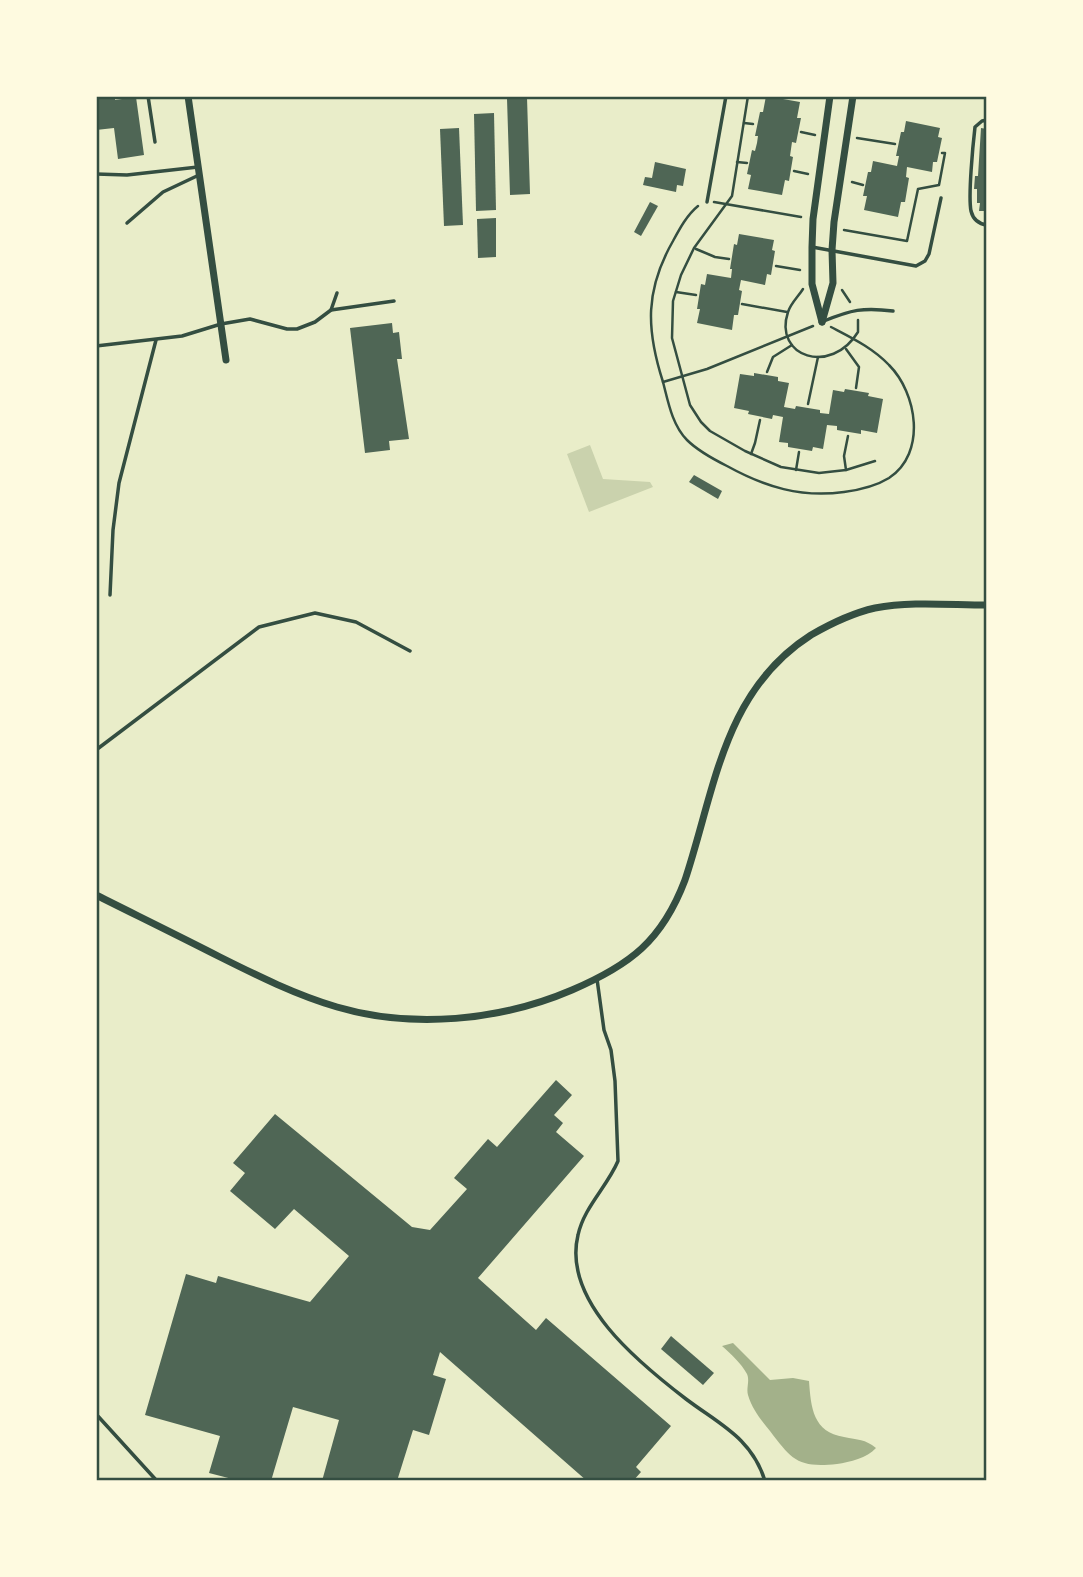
<svg xmlns="http://www.w3.org/2000/svg" width="1083" height="1577" font-family="'Public Sans',sans-serif">
  <style>
    .green { fill: #cad2ad }
    .water { fill: #a3b18a }
    .building { fill: #4f6655 }
    .lines { fill: none; stroke-linecap: round; stroke-linejoin: round }
    .path { stroke: #344e41; stroke-width: 2.5 }
    .service { stroke: #344e41; stroke-width: 3.5 }
    .minor { stroke: #344e41; stroke-width: 7 }
    .neatline { fill: none; stroke: #344e41; stroke-width: 2.5 }
  </style>
  <rect width="100%" height="100%" fill="#e9edc9"/>
  <polygon class="green" points="590,445 603,479 650,482 653,487 589,512 567,454"/>
  <path class="water" d="M 733,1343 L 770,1380 L 793,1378 L 809,1381 C 811,1408 813,1432 844,1437 C 858,1440 865,1439 876,1448 C 867,1458 850,1462 837,1464 C 798,1468 792,1460 770,1431 C 761,1420 752,1409 748,1395 C 746,1388 750,1381 747,1374 C 741,1363 731,1354 722,1346 Z"/>
  <g class="building">
    <polygon points="96,96 115,96 115,100 136,97 144,155 118,159 114,128 96,130"/>
    <polygon points="766,96 800,102 797,118 801,118 796,143 792,142 790,156 793,157 789,181 785,180 782,195 748,189 751,175 747,174 752,150 755,151 757,143 758,136 755,136 760,112 763,112"/>
    <polygon points="527,98 530,194 510,195 507,99"/>
    <polygon points="494,113 496,210 476,211 474,114"/>
    <polygon points="906,121 940,128 938,137 942,138 937,162 933,162 932,172 907,167 906,177 909,178 905,202 901,202 898,217 864,210 867,196 863,196 868,172 871,172 873,161 897,166 899,156 896,156 901,132 904,132"/>
    <polygon points="459,128 463,225 444,226 440,129"/>
    <polygon points="981,128 987,129 987,211 979,211 980,203 977,203 977,189 974,189 975,176 978,176"/>
    <polygon points="655,162 686,169 683,186 677,185 676,192 643,185 645,177 652,178"/>
    <polygon points="650,202 658,206 641,236 634,232"/>
    <polygon points="496,218 496,257 478,258 477,219"/>
    <polygon points="739,234 774,240 772,250 775,251 771,275 767,274 765,285 741,280 739,290 742,291 738,315 734,315 732,330 697,323 700,309 697,309 701,284 705,285 707,274 731,278 732,269 730,269 734,244 737,245"/>
    <polygon points="392,323 393,333 399,332 402,359 397,359 409,439 389,441 390,450 365,453 350,328"/>
    <polygon points="754,373 778,377 778,381 789,383 784,407 795,409 796,406 820,410 820,413 829,414 833,390 844,392 845,389 869,393 868,396 883,399 877,433 861,430 861,434 837,430 837,426 827,425 823,449 813,447 812,451 788,447 788,443 779,442 783,417 773,415 772,419 748,414 749,411 734,408 740,374 754,376"/>
    <polygon points="694,475 722,491 718,499 689,482"/>
    <polygon points="556,1080 572,1095 554,1115 563,1123 556,1132 584,1156 478,1278 536,1330 546,1318 671,1426 636,1467 641,1472 633,1481 587,1481 440,1352 433,1375 446,1379 429,1435 413,1430 397,1481 322,1481 339,1420 293,1407 271,1481 240,1481 209,1473 220,1436 145,1415 186,1274 216,1283 218,1276 310,1302 349,1256 294,1209 275,1229 230,1191 245,1173 233,1163 275,1114 412,1227 430,1230 467,1189 454,1178 488,1139 497,1147"/>
    <polygon points="671,1336 714,1373 703,1385 661,1349"/>
  </g>
  <g class="lines">
    <g class="path">
      <polyline points="748,96 732,196 694,248 681,275 673,301 672,338 690,405 701,422 710,431 745,451 781,467 819,473 846,470 875,461"/>
      <polyline points="744,123 753,124"/>
      <polyline points="801,132 815,135"/>
      <polyline points="857,138 895,144"/>
      <polyline points="737,162 747,163"/>
      <polyline points="794,171 808,174"/>
      <polyline points="852,182 863,185"/>
      <polyline points="714,202 801,217"/>
      <path d="M 698,206 C 687,215 680,228 673,241 C 645,290 646,329 663,382 L 707,369 L 813,326"/>
      <polyline points="844,230 907,241 918,189 939,185 945,153 942,153"/>
      <polyline points="696,249 715,257 729,259"/>
      <polyline points="776,266 800,270"/>
      <path d="M 803,289 C 798,297 791,303 788,312 C 773,357 831,376 858,332 L 858,320"/>
      <polyline points="842,290 850,302"/>
      <polyline points="676,292 696,295"/>
      <polyline points="742,304 787,312"/>
      <polyline points="846,349 859,367 856,388"/>
      <polyline points="767,372 773,357 792,345"/>
      <path d="M 663,382 C 668,401 672,425 687,440 C 698,451 713,459 727,466 C 765,487 801,498 844,492 C 859,490 876,486 889,478 C 927,453 917,393 889,365 C 873,348 852,338 831,327"/>
      <polyline points="808,404 818,357"/>
      <polyline points="751,454 755,443 760,420"/>
      <polyline points="796,470 799,452"/>
      <polyline points="846,470 844,456 848,436"/>
    </g>
    <g class="service">
      <polyline points="148,96 155,142"/>
      <path d="M 987,120 L 982,121 L 975,127 C 973,144 968,196 971,211 C 973,219 979,224 987,225"/>
      <polyline points="96,174 127,175 198,167"/>
      <polyline points="707,202 726,96"/>
      <polyline points="127,223 163,192 199,175"/>
      <polyline points="812,247 916,266 925,261 929,254 941,198"/>
      <polyline points="331,310 337,293"/>
      <path d="M 824,321 C 851,310 863,307 893,311"/>
      <polyline points="96,346 182,336 221,324 250,319 287,329 297,329 315,322 331,310 394,301"/>
      <polyline points="110,595 113,530 119,483 156,340"/>
      <polyline points="96,750 259,627 315,613 356,622 410,651"/>
      <path d="M 597,979 L 604,1030 L 611,1050 L 615,1081 L 618,1161 C 607,1187 584,1207 578,1235 C 562,1301 639,1363 686,1399 C 719,1424 752,1438 765,1481"/>
      <polyline points="96,1414 157,1481"/>
    </g>
    <g class="minor">
      <polyline points="188,96 226,360"/>
      <polyline points="822,322 833,283 832,250 834,222 853,96"/>
      <polyline points="822,322 812,284 812,247 813,219 830,96"/>
      <path d="M 96,895 C 138,916 179,936 220,957 C 258,976 296,995 337,1007 C 412,1029 500,1021 572,990 C 630,965 662,941 685,880 C 715,790 723,691 811,635 C 830,624 853,613 875,608 C 911,601 950,605 987,605"/>
    </g>
  </g>
  <rect width="1083" height="1577" fill="none" stroke="#fefae0" stroke-width="196"/>
  <rect x="98" y="98" width="887" height="1381" class="neatline"/>
</svg>
